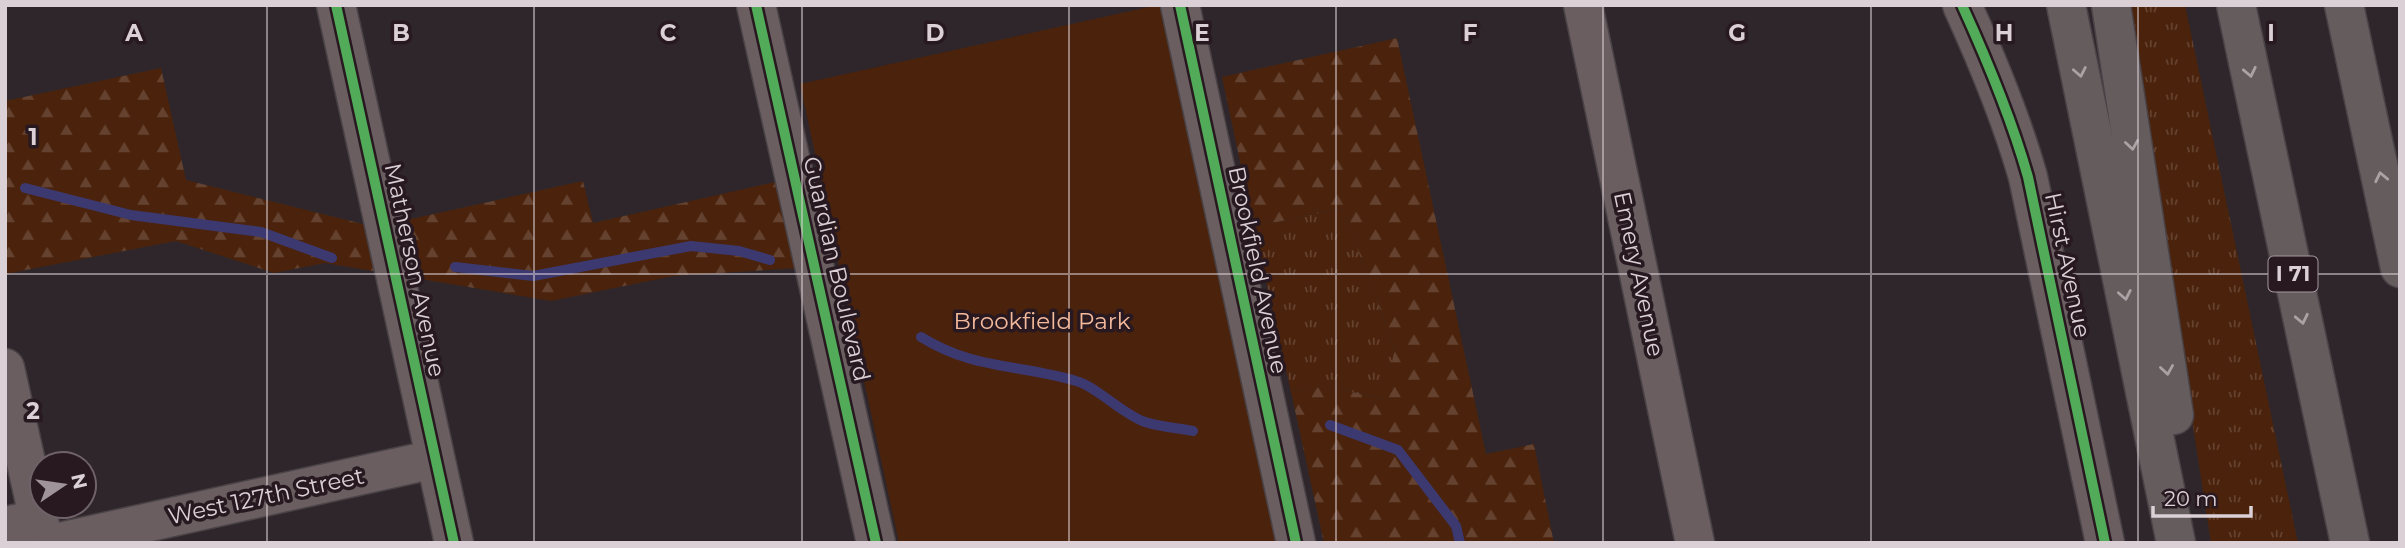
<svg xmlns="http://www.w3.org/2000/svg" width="2405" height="548" font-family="Montserrat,sans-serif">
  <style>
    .grass { fill: url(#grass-tufts) }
    .forest { fill: url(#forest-firs) }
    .park { fill: #4b230c }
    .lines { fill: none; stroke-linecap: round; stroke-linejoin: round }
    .stream { stroke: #3c3870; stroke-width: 10 }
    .minor-casing { stroke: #494246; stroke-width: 41 }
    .motorway-casing { stroke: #494246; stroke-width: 41 }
    .minor { stroke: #6a5e60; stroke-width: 38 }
    .motorway { stroke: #655c5e; stroke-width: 38 }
    .cycleway-casing { stroke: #281921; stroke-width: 15 }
    .cycleway { stroke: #51ab58; stroke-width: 10 }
    .oneway { stroke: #aca2a6 }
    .grid { fill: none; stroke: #dbd0d6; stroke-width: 2; stroke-opacity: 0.55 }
    .labels { text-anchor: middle; stroke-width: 7; stroke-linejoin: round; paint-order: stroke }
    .shield { fill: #281921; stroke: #a599a0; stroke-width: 2 }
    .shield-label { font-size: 21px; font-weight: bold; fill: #dbd0d6 }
    .street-label { font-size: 23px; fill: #dbd0d6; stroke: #281921 }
    .park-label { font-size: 23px; fill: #f4ba9c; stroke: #281921 }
    .grid-label { font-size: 23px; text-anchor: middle; font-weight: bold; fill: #dbd0d6; stroke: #281921; stroke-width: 7; stroke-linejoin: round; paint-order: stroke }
  </style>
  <defs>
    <pattern id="grass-tufts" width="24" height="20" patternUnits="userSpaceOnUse" patternTransform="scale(1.75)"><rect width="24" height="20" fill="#4b230c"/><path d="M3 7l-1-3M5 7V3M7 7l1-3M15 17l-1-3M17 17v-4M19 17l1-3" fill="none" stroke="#64422f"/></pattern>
    <pattern id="forest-firs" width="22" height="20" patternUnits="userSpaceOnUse" patternTransform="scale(1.75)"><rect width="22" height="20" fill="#4b230c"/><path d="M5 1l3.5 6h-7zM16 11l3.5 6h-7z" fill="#64422f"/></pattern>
  </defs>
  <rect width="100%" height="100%" fill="#2e262a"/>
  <g class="grass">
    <polygon points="2128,5 2185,5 2298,543 2211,543"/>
    <polygon points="1342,208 1395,349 1384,399 1327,386 1291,392 1254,227"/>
  </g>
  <g class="forest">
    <polygon points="1397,38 1486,454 1534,444 1554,543 1324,543 1291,392 1327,386 1383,399 1395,349 1342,208 1254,227 1222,77"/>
    <polygon points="161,68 186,180 375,227 583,181 593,223 780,181 799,268 673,276 551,301 325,263 274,273 176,241 5,274 5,101"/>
  </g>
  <polygon class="park" points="1158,5 1163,5 1283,543 899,543 800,84"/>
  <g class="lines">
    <g class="stream">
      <polyline points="25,188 131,215 261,232 332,258"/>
      <polyline points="455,267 533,276 691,246 739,251 770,260"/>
      <path d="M 921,337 C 974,370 1019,364 1076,381 C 1096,386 1122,414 1145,422 C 1160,427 1178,428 1193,431"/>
      <polyline points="1330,425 1398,450 1456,526 1460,543"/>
    </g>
    <g class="minor-casing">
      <g id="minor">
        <polyline points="336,5 454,543"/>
        <polyline points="756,5 876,543"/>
        <polyline points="1180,5 1296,543"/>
        <polyline points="1583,5 1695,543"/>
        <path d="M 1962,5 C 1988,62 2011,117 2028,177 L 2105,543"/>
        <polyline points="5,368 44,543"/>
        <polyline points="5,526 38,519"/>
        <polyline points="55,543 435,459"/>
      </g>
    </g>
    <g class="motorway-casing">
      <g id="motorway">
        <polyline points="2066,5 2176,543"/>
        <polyline points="2111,5 2174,415"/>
        <polyline points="2236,5 2350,543"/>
        <polyline points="2344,5 2400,268"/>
      </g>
    </g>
    <use href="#minor" class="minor"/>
    <use href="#motorway" class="motorway"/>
    <g class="cycleway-casing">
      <g id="cycleway">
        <polyline points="336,5 454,543"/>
        <polyline points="756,5 876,543"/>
        <polyline points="1180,5 1296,543"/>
        <path d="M 1962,5 C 1988,62 2011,117 2028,177 L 2105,543"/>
      </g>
    </g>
    <use href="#cycleway" class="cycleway"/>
  </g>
  <defs><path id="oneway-chevron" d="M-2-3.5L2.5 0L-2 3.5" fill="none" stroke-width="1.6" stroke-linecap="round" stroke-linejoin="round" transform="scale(1.75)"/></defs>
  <g class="oneway">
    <use href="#oneway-chevron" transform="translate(2080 72) rotate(79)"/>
    <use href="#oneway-chevron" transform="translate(2250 72) rotate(78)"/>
    <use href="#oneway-chevron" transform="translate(2132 145) rotate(81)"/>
    <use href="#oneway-chevron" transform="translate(2381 177) rotate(-102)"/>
    <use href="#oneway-chevron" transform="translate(2125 295) rotate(79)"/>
    <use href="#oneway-chevron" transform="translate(2302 319) rotate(78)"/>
    <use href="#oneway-chevron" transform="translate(2167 370) rotate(81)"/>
  </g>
  <path class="grid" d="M 267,5 L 267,543M 534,5 L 534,543M 802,5 L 802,543M 1069,5 L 1069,543M 1336,5 L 1336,543M 1603,5 L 1603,543M 1871,5 L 1871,543M 2138,5 L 2138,543M 5,274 L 2400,274"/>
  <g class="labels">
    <rect class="shield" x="2268.5" y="256.5" width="49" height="35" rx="5"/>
    <g class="shield-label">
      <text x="2293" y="281">I 71</text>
    </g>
    <g class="street-label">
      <text transform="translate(2068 265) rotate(78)" y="8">Hirst Avenue</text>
      <text transform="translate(837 269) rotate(77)" y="8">Guardian Boulevard</text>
      <text transform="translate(415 270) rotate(78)" y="8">Matherson Avenue</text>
      <text transform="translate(1258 270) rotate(78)" y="8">Brookfield Avenue</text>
      <text transform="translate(1639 274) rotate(78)" y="8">Emery Avenue</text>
      <text transform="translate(266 496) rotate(-12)" y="8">West 127th Street</text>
    </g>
    <g class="park-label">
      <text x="1042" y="329">Brookfield Park</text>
    </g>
  </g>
  <g class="grid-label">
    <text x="134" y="41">A</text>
    <text x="401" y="41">B</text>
    <text x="668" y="41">C</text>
    <text x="935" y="41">D</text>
    <text x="1202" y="41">E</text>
    <text x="1470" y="41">F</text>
    <text x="1737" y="41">G</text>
    <text x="2004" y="41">H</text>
    <text x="2271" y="41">I</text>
    <text x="33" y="145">1</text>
    <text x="33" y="419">2</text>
  </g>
  <rect width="2405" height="548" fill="none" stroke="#dbd0d6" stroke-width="14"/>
  <g transform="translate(63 485) rotate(77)"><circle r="33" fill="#281921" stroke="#706269" stroke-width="2"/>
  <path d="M0-5L12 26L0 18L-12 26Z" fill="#9e949a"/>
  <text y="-10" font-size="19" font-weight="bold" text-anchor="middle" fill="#dbd0d6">N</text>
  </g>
  <path d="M2153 506v10h98v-10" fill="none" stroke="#dbd0d6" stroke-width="3.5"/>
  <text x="2164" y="506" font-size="21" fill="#dbd0d6" stroke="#281921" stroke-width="5" paint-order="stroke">20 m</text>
</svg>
